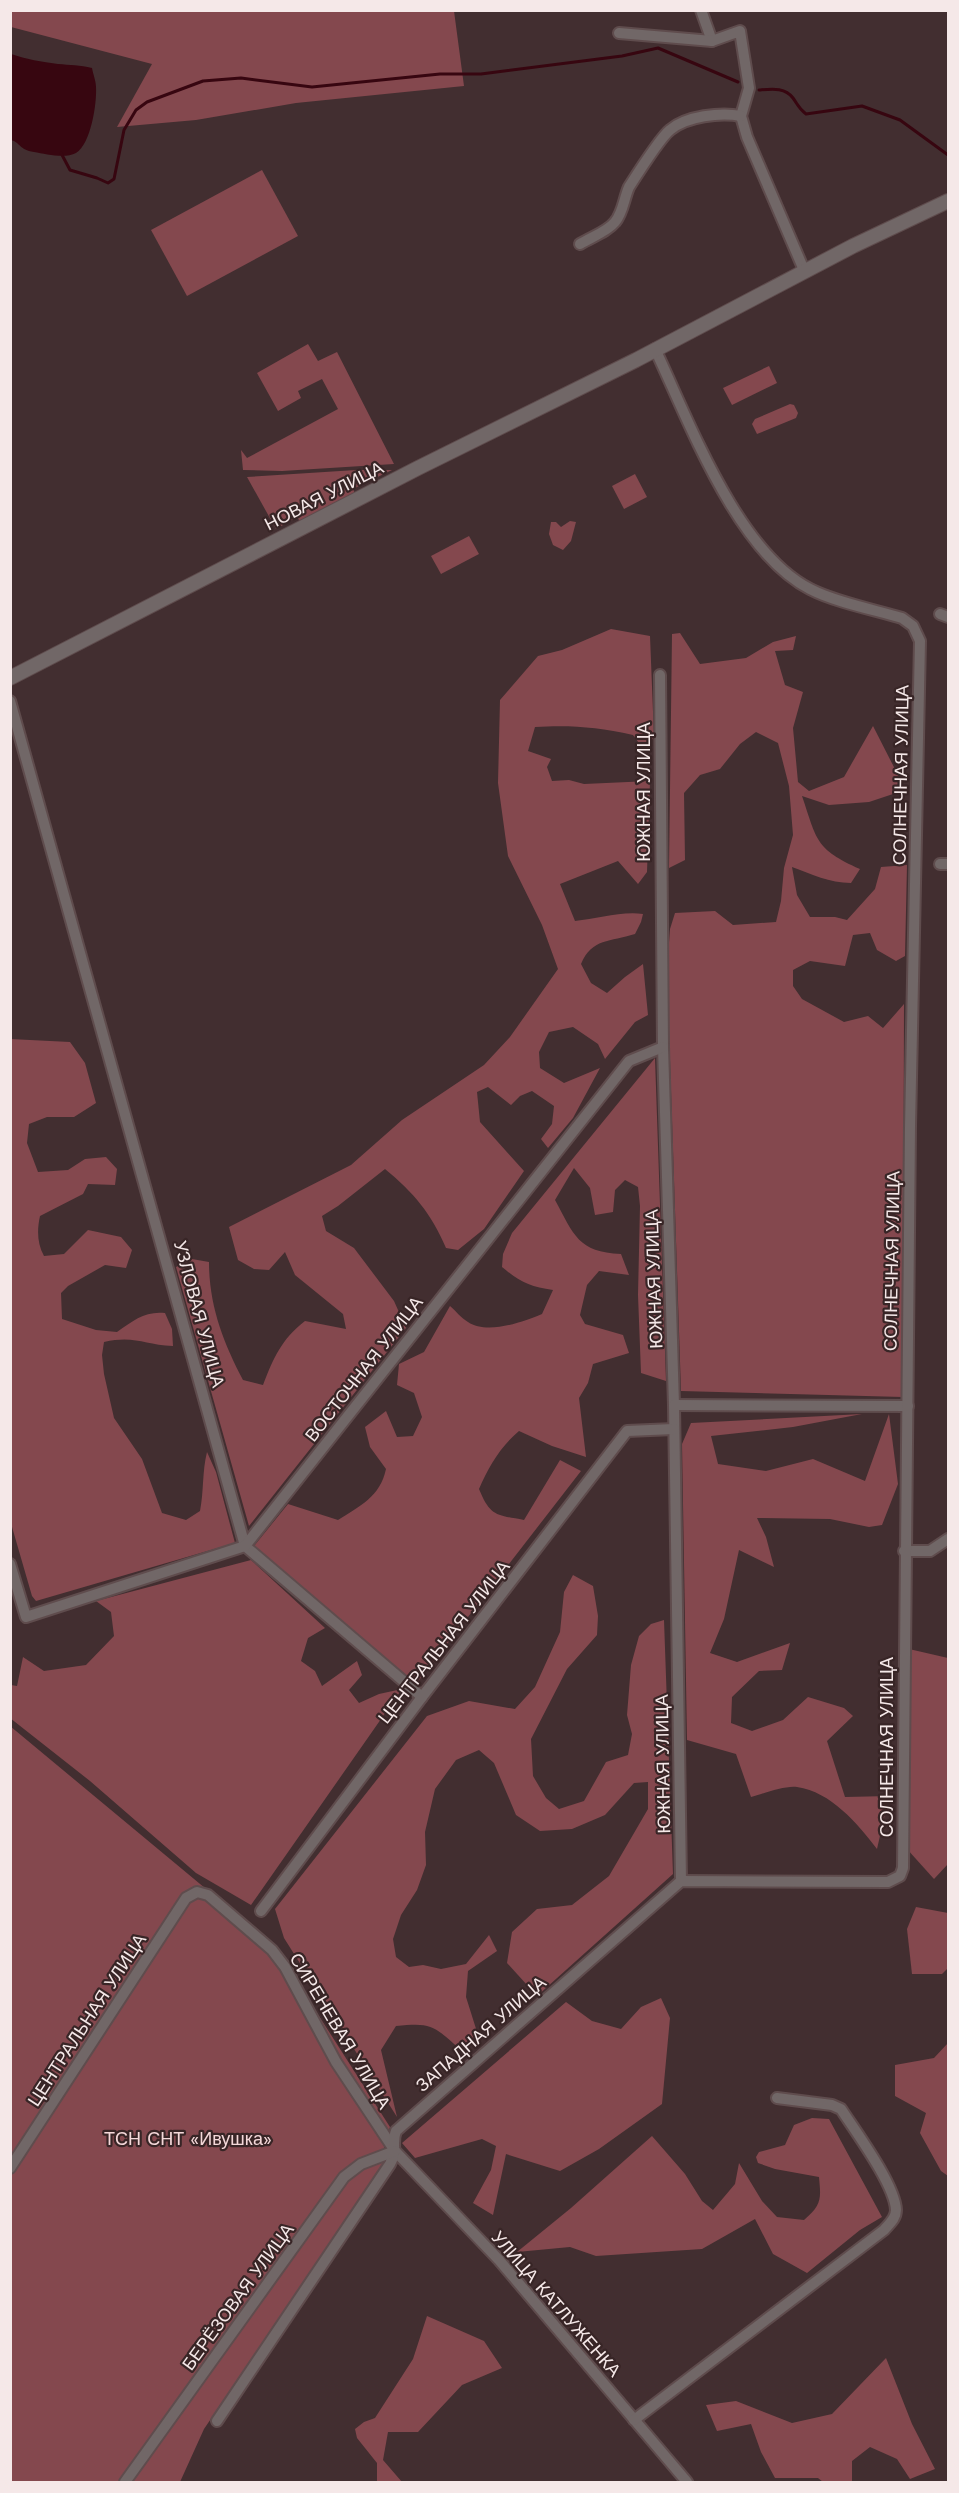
<svg xmlns="http://www.w3.org/2000/svg" width="959" height="2493" font-family="'Work Sans',sans-serif">
  <style>
    .green { fill: #84484e }
    .water { fill: #370610 }
    .lines { fill: none; stroke-linecap: round; stroke-linejoin: round }
    .stream { stroke: #370610; stroke-width: 3 }
    .minor-casing { stroke: #5f4c4d; stroke-width: 14 }
    .tertiary-casing { stroke: #5f4c4d; stroke-width: 16 }
    .minor { stroke: #716767; stroke-width: 10 }
    .tertiary { stroke: #716767; stroke-width: 14 }
    .labels { text-anchor: middle; stroke-width: 4.5; stroke-linejoin: round; paint-order: stroke }
    .street-label { font-size: 18px; fill: #f5e8e8; stroke: #382526 }
    .park-label { font-size: 18px; fill: #f4d8d9; stroke: #382526 }
  </style>
  <rect width="100%" height="100%" fill="#422e30"/>
  <g class="green">
    <polygon points="10,11 454,11 464,86 296,103 196,120 117,127 152,64 11,27"/>
    <polygon points="262,170 298,236 187,296 151,230"/>
    <polygon points="308,344 318,361 337,352 394,464 282,471 243,470 241,450 247,458 338,409 322,379 298,391 301,398 278,411 257,373"/>
    <polygon points="769,366 777,383 732,405 723,388"/>
    <polygon points="790,404 794,405 798,413 796,418 757,434 752,424 755,419"/>
    <polygon points="356,470 392,470 353,489 356,496 301,523 297,517 276,529 247,477"/>
    <polygon points="635,474 647,497 624,509 612,486"/>
    <polygon points="570,521 576,522 571,541 563,550 553,545 549,534 551,522 556,522 561,527"/>
    <polygon points="469,536 479,554 441,574 431,556"/>
    <path d="M 611,629 L 650,636 L 654,737 L 644,750 L 633,735 C 597,727 571,725 535,727 L 528,751 L 551,759 L 547,767 L 552,781 L 569,780 L 584,784 L 650,781 L 647,872 L 638,884 L 618,861 L 560,884 L 575,921 C 597,919 621,911 643,914 L 641,922 L 635,934 C 610,942 592,938 581,964 L 591,983 L 607,993 L 625,977 L 643,964 L 648,1015 L 635,1022 L 605,1059 L 598,1044 L 573,1027 L 549,1032 L 539,1052 L 540,1068 L 564,1083 L 600,1068 L 573,1118 L 548,1148 L 541,1139 L 552,1124 L 554,1106 L 532,1091 L 520,1096 L 511,1105 L 488,1087 L 477,1092 L 480,1122 L 524,1171 L 484,1229 L 458,1250 L 446,1248 C 431,1213 414,1193 385,1169 L 338,1206 L 322,1216 L 326,1231 L 354,1248 L 394,1301 L 406,1328 L 249,1526 L 176,1267 L 192,1259 L 209,1262 C 209,1305 223,1342 243,1380 L 263,1385 C 274,1357 281,1340 305,1321 L 346,1329 L 343,1314 L 295,1275 L 285,1252 L 269,1270 L 254,1269 L 238,1260 L 229,1227 L 351,1165 L 402,1120 L 484,1065 L 510,1037 L 558,969 L 542,925 L 508,856 L 498,783 L 500,700 L 538,656 L 562,650 Z"/>
    <path d="M 680,633 L 700,664 L 746,658 L 773,642 L 796,636 L 793,650 L 775,651 L 785,685 L 803,692 L 793,728 L 798,782 L 809,791 L 844,777 L 873,726 L 899,777 L 899,792 L 869,802 L 829,805 L 802,796 C 817,840 815,849 860,869 L 851,883 C 829,883 812,874 792,867 L 797,895 L 810,917 L 835,917 L 847,920 L 875,889 L 881,867 L 907,865 L 905,956 L 896,961 L 877,950 L 870,933 L 853,935 L 845,966 L 810,961 L 793,970 L 793,986 L 802,999 L 844,1022 L 868,1016 L 883,1028 L 904,1004 L 903,1397 L 681,1391 L 667,970 L 670,929 L 675,913 L 715,911 L 733,925 L 776,922 L 781,901 L 784,868 L 793,835 L 789,786 L 778,743 L 756,732 L 740,744 L 720,769 L 700,775 L 684,793 L 685,860 L 669,868 L 672,634 Z"/>
    <path d="M 10,1039 L 70,1042 L 85,1063 L 96,1103 L 74,1117 L 47,1117 L 29,1124 L 27,1143 L 38,1172 L 68,1170 L 85,1159 L 106,1157 L 117,1169 L 115,1185 L 88,1184 L 83,1194 L 40,1216 C 37,1230 37,1243 44,1256 L 64,1254 L 88,1230 L 121,1237 L 132,1250 L 126,1268 L 105,1265 L 68,1286 L 61,1293 L 62,1319 L 96,1330 L 117,1332 C 134,1320 145,1311 165,1313 L 172,1329 L 173,1346 C 144,1345 135,1335 104,1342 L 102,1355 L 104,1374 L 114,1418 L 142,1459 L 162,1513 L 186,1520 L 200,1511 C 204,1491 202,1472 207,1452 L 216,1472 L 235,1543 L 36,1601 L 32,1596 L 10,1520 Z"/>
    <path d="M 655,1058 L 666,1381 L 641,1373 L 638,1295 L 640,1206 L 638,1187 L 625,1180 L 615,1190 L 613,1212 L 595,1215 L 590,1188 L 574,1168 L 555,1200 C 574,1235 578,1252 621,1254 L 629,1275 L 599,1271 L 587,1285 L 580,1315 L 585,1324 L 623,1335 L 629,1353 L 593,1364 L 588,1383 L 579,1398 L 586,1457 L 552,1446 L 519,1431 C 500,1447 489,1466 479,1489 C 490,1516 496,1515 524,1520 L 560,1460 L 581,1471 L 416,1684 L 254,1546 L 288,1504 L 338,1520 C 360,1506 380,1497 386,1469 L 370,1447 L 365,1427 L 386,1411 L 397,1437 L 413,1436 L 422,1417 L 414,1393 L 397,1385 L 399,1364 L 424,1352 L 450,1306 C 456,1311 461,1318 468,1322 C 487,1335 523,1322 542,1314 L 553,1290 C 530,1287 520,1282 502,1267 L 503,1254 L 512,1233 Z"/>
    <path d="M 862,1414 L 793,1427 L 711,1436 L 718,1464 L 766,1471 L 813,1459 L 865,1481 L 889,1414 L 898,1484 L 882,1525 L 869,1527 L 830,1519 L 757,1518 L 766,1537 L 774,1567 L 739,1550 L 724,1619 L 710,1653 L 737,1662 L 790,1643 L 782,1670 L 759,1671 L 732,1697 L 731,1723 L 752,1731 L 783,1720 L 808,1697 L 844,1708 L 853,1716 L 827,1741 L 845,1797 L 889,1796 L 877,1849 C 857,1823 831,1792 797,1787 C 786,1785 762,1794 751,1797 L 736,1754 L 687,1740 L 682,1444 L 691,1423 Z"/>
    <polygon points="251,1560 325,1628 308,1638 301,1661 315,1671 322,1686 357,1661 362,1675 349,1690 359,1703 379,1694 402,1689 251,1905 196,1873 90,1781 10,1718 11,1685 17,1686 23,1657 44,1671 86,1665 114,1636 111,1612 96,1601"/>
    <path d="M 573,1575 L 593,1586 L 598,1616 L 597,1635 L 567,1669 L 531,1739 L 533,1776 L 546,1798 L 559,1809 L 584,1801 L 606,1762 L 628,1755 L 632,1734 L 627,1715 L 631,1665 L 639,1636 L 651,1624 L 664,1620 L 673,1874 L 537,1996 L 507,1963 L 512,1932 L 537,1909 L 572,1905 L 609,1876 L 648,1809 L 648,1782 L 634,1783 L 605,1815 L 572,1829 L 540,1831 L 516,1815 L 494,1763 L 479,1750 L 456,1760 L 435,1789 L 425,1832 L 426,1865 L 417,1890 L 401,1915 L 393,1939 L 396,1957 L 409,1967 L 423,1965 L 441,1969 L 466,1964 L 489,1935 L 497,1951 L 468,1971 L 466,1997 L 478,2035 L 460,2049 C 433,2026 433,2022 396,2026 L 381,2050 L 397,2117 L 284,1938 L 275,1909 L 427,1716 L 469,1701 L 515,1709 L 535,1687 L 560,1632 L 564,1592 Z"/>
    <polygon points="909,1649 948,1658 948,1864 934,1879 907,1849"/>
    <polygon points="10,1726 265,1938 285,1963 390,2127 384,2147 384,2164 204,2429 180,2482 11,2482"/>
    <polygon points="916,1907 948,1913 948,1968 942,1974 912,1974 907,1929"/>
    <polygon points="661,1998 670,2018 662,2104 599,2149 560,2171 506,2154 493,2215 473,2203 491,2170 496,2146 482,2139 415,2158 402,2143 566,2002 592,2021 621,2029 641,2007"/>
    <polygon points="948,2043 948,2176 941,2171 920,2133 926,2113 895,2096 895,2065 934,2058"/>
    <path d="M 812,2118 L 829,2119 L 882,2217 L 860,2230 L 807,2273 L 773,2254 L 755,2219 L 702,2249 L 596,2256 L 570,2247 L 517,2252 L 571,2208 L 652,2136 L 685,2174 L 702,2201 L 713,2210 L 735,2184 L 739,2163 L 762,2201 L 777,2217 L 804,2220 C 822,2205 821,2199 819,2177 L 775,2169 L 758,2163 L 756,2157 L 759,2152 L 785,2145 L 794,2125 Z"/>
    <polygon points="427,2316 484,2341 502,2368 462,2385 418,2432 388,2432 383,2460 402,2482 377,2482 377,2463 357,2438 355,2429 364,2422 375,2418 413,2359"/>
    <polygon points="886,2358 912,2424 935,2469 910,2479 897,2459 870,2447 852,2461 852,2482 823,2482 818,2478 775,2478 761,2452 751,2424 717,2431 706,2405 736,2401 792,2423 832,2414"/>
  </g>
  <path class="water" d="M 11,54 C 26,59 42,62 58,64 C 70,65 80,65 92,68 C 93,74 96,81 96,87 C 97,103 91,144 76,153 C 65,159 46,154 34,152 C 19,150 20,142 11,140 Z"/>
  <g class="lines">
    <g class="stream">
      <path d="M 759,90 C 772,89 785,87 793,98 C 798,105 799,109 806,114 L 862,106 L 900,120 L 948,155"/>
      <polyline points="61,153 70,170 97,178 108,183 114,179 124,130 136,110 147,102 203,81 241,78 312,87 440,74 481,74 622,56 658,48 738,82"/>
    </g>
    <g class="minor-casing">
      <g id="minor">
        <polyline points="701,10 712,41"/>
        <polyline points="619,33 712,41 740,31 749,88 741,116 747,137 804,270"/>
        <path d="M 580,244 C 591,237 607,232 615,222 C 623,213 624,198 629,187 C 636,176 661,137 670,130 C 686,116 721,112 741,116"/>
        <polyline points="940,614 948,617"/>
        <polyline points="660,675 663,1047 674,1405 681,1881"/>
        <polyline points="10,701 245,1546 422,1697"/>
        <polyline points="940,864 948,864"/>
        <polyline points="674,1405 908,1406"/>
        <polyline points="904,1551 930,1551 948,1539"/>
        <polyline points="10,1564 26,1617 245,1546 629,1061 663,1047"/>
        <polyline points="261,1911 422,1697 627,1431 674,1429"/>
        <polyline points="10,2168 186,1898 197,1892 208,1895 272,1950 285,1967 336,2062 395,2151 499,2260 687,2482"/>
        <path d="M 634,2420 L 884,2230 C 889,2224 896,2219 896,2210 C 895,2185 856,2132 841,2109 L 832,2105 L 777,2098"/>
        <path d="M 217,2421 L 390,2164 C 398,2150 391,2143 396,2131 L 681,1881 L 888,1882 L 900,1876 L 903,1868 L 910,1127 L 920,641 L 913,626 L 902,618 C 875,610 835,602 810,589 C 737,552 689,421 655,349"/>
        <polyline points="125,2482 344,2177 361,2164 395,2151"/>
      </g>
    </g>
    <g class="tertiary-casing">
      <polyline id="tertiary" points="10,678 418,468 636,360 853,246 948,201"/>
    </g>
    <use href="#minor" class="minor"/>
    <use href="#tertiary" class="tertiary"/>
  </g>
  <g class="labels">
    <g class="street-label">
      <text transform="translate(324 496) rotate(-27)" y="6">НОВАЯ УЛИЦА</text>
      <text transform="translate(901 775) rotate(-89)" y="6">СОЛНЕЧНАЯ УЛИЦА</text>
      <text transform="translate(644 792) rotate(-90)" y="6">ЮЖНАЯ УЛИЦА</text>
      <text transform="translate(892 1261) rotate(-89)" y="6">СОЛНЕЧНАЯ УЛИЦА</text>
      <text transform="translate(654 1279) rotate(-92)" y="6">ЮЖНАЯ УЛИЦА</text>
      <text transform="translate(199 1314) rotate(75)" y="6">УЗЛОВАЯ УЛИЦА</text>
      <text transform="translate(364 1369) rotate(-52)" y="6">ВОСТОЧНАЯ УЛИЦА</text>
      <text transform="translate(444 1642) rotate(-52)" y="6">ЦЕНТРАЛЬНАЯ УЛИЦА</text>
      <text transform="translate(887 1747) rotate(-90)" y="6">СОЛНЕЧНАЯ УЛИЦА</text>
      <text transform="translate(663 1764) rotate(-91)" y="6">ЮЖНАЯ УЛИЦА</text>
      <text transform="translate(87 2020) rotate(-57)" y="6">ЦЕНТРАЛЬНАЯ УЛИЦА</text>
      <text transform="translate(340 2031) rotate(59)" y="6">СИРЕНЕВАЯ УЛИЦА</text>
      <text transform="translate(481 2034) rotate(-41)" y="6">ЗАПАДНАЯ УЛИЦА</text>
      <text transform="translate(238 2297) rotate(-54)" y="6">БЕРЁЗОВАЯ УЛИЦА</text>
      <text transform="translate(556 2304) rotate(49)" y="6">УЛИЦА КАТЛУЖЕНКА</text>
    </g>
    <g class="park-label">
      <text x="188" y="2145">ТСН СНТ «Ивушка»</text>
    </g>
  </g>
  <rect width="959" height="2493" fill="none" stroke="#f5e8e8" stroke-width="24"/>
</svg>
